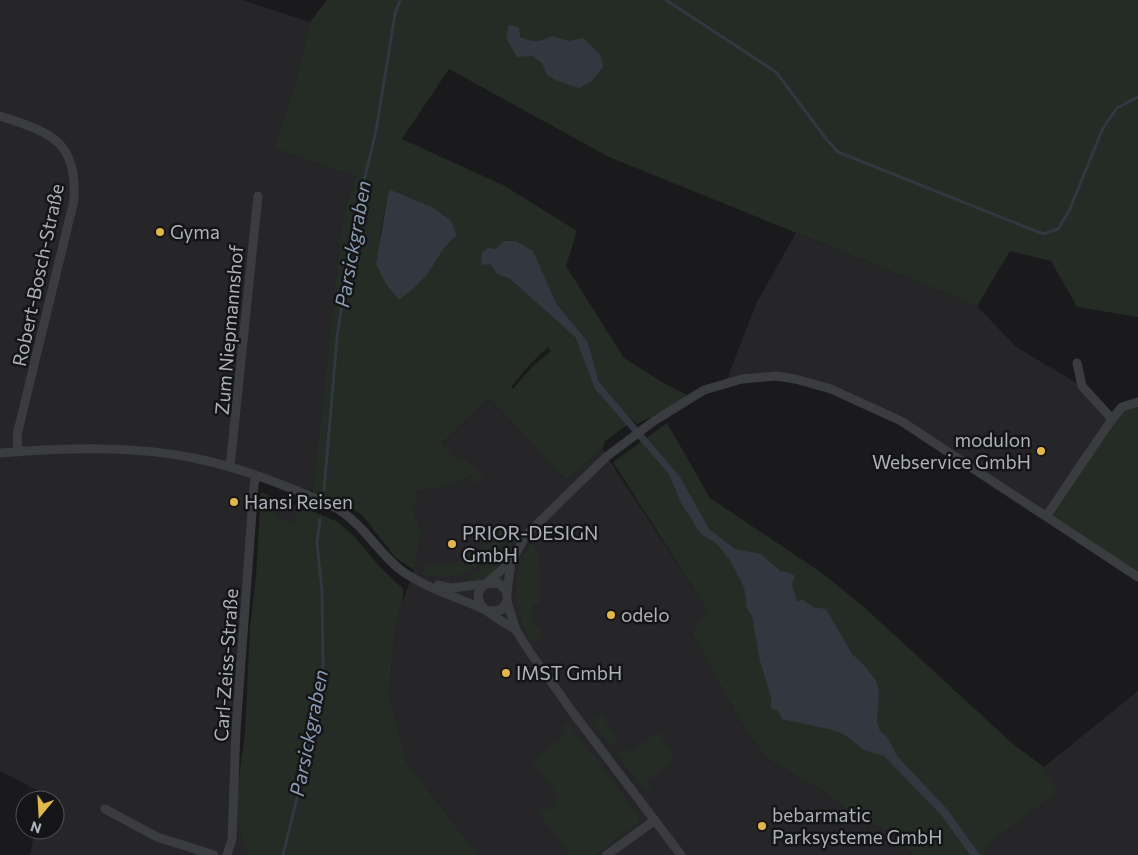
<svg xmlns="http://www.w3.org/2000/svg" width="1138" height="855" font-family="Commissioner,sans-serif">
  <style>
    .built { fill: #262629 }
    .green { fill: #242c25; fill-rule: evenodd }
    .water { fill: #31383f }
    .lines { fill: none; stroke-linecap: round; stroke-linejoin: round }
    .stream { stroke: #31383f; stroke-width: 3 }
    .minor { stroke: #3b3c40; stroke-width: 9 }
    .poi-dot { fill: #e3b84a; stroke: #151517; stroke-width: 2 }
    .labels { text-anchor: middle; stroke-width: 5; stroke-linejoin: round; paint-order: stroke }
    .poi-label { font-size: 19px; fill: #adb1ba; stroke: #151517; text-anchor: start }
    .street-label { font-size: 19px; fill: #adb1ba; stroke: #151517 }
    .water-label { font-size: 20px; font-style: italic; fill: #889cb2; stroke: #151517 }
  </style>
  <rect width="100%" height="100%" fill="#1a1a1c"/>
  <g class="built">
    <polygon points="0,0 242,0 310,22 294,87 274,148 356,177 343,214 312,498 257,477 235,765 248,855 30,855 35,830 55,830 55,800 42,800 44,794 0,771"/>
    <polygon points="796,233 977,306 1016,347 1082,386 1112,419 1047,515 917,430 795,379 725,384 757,302"/>
    <polygon points="489,398 566,480 602,449 709,612 692,633 741,723 767,759 822,790 853,815 896,835 912,855 478,855 407,763 389,695 396,621 414,570 421,532 412,506 415,492 432,487 433,489 473,476 484,479 464,458 459,462 442,445"/>
    <polygon points="276,498 297,506 295,524 274,515"/>
    <polygon points="1138,691 1138,855 987,855 984,850 991,842 1056,792 1044,767"/>
  </g>
  <g class="green">
    <path d="M 327,0 L 1138,0 L 1138,317 L 1077,307 L 1051,261 L 1010,251 L 977,306 L 609,157 L 449,69 L 402,139 L 505,186 L 577,231 L 566,266 L 624,358 L 665,384 L 691,397 L 637,424 L 621,410 L 599,382 L 588,342 L 556,303 L 547,287 L 541,268 L 490,264 L 497,274 L 510,279 L 575,337 L 595,389 L 627,425 L 605,441 L 602,449 L 566,480 L 489,398 L 442,444 L 459,462 L 464,458 L 484,478 L 476,484 L 472,476 L 433,490 L 432,487 L 415,492 L 418,504 L 412,506 L 421,532 L 414,570 L 396,558 L 362,515 L 333,497 L 329,505 L 312,498 L 343,214 L 356,177 L 274,148 L 294,87 L 310,22 ZM 389,189 L 432,207 L 457,236 C 440,249 440,257 428,273 C 419,283 410,292 399,300 L 380,236 ZM 548,347 L 551,351 L 532,367 L 513,389 L 511,387 L 530,364 Z"/>
    <polygon points="1138,402 1138,577 1047,515 1122,407"/>
    <polygon points="667,423 710,498 822,573 865,608 1013,744 1044,767 1057,792 991,842 984,850 987,855 912,855 896,835 853,815 822,790 767,759 741,723 692,633 708,611 613,462"/>
    <polygon points="261,492 276,498 274,515 295,524 297,506 299,509 303,511 305,508 336,521 353,535 379,566 403,589 403,601 396,621 389,695 407,763 478,855 248,855 234,811 245,735 250,628 256,576"/>
    <path d="M 506,524 L 515,532 C 486,560 468,586 423,574 L 427,563 C 463,571 483,547 506,524 Z"/>
    <path d="M 515,537 L 518,539 C 498,560 504,576 470,583 L 469,577 L 478,572 Z"/>
    <path d="M 532,543 L 539,552 L 540,604 L 532,604 L 533,627 L 540,627 L 540,636 L 532,643 C 514,611 508,575 532,543 Z"/>
    <polygon points="602,713 606,719 604,721 619,740 611,746 589,718 592,716 597,721"/>
    <polygon points="568,723 639,816 638,822 595,855 571,855 538,812 545,806 550,812 556,807 552,800 559,796 532,761 567,734 562,728"/>
    <polygon points="658,732 669,749 673,750 670,753 674,760 646,782 652,790 647,793 616,753 625,748 630,753"/>
  </g>
  <g class="water">
    <path d="M 509,25 L 519,27 L 520,37 C 533,43 540,42 552,36 L 569,41 L 583,38 L 600,54 L 603,67 L 592,81 L 579,88 L 558,81 L 547,75 L 542,63 L 532,56 L 517,57 L 506,38 Z"/>
    <path d="M 389,189 L 432,207 L 451,221 L 457,236 C 440,249 440,257 428,273 C 419,284 410,292 399,300 L 386,284 L 376,264 Z"/>
    <polygon points="504,241 516,241 533,251 556,303 588,342 599,382 680,477 709,529 735,549 761,554 780,571 788,572 795,576 792,584 797,601 803,600 813,607 826,609 852,654 864,665 876,681 879,691 877,722 880,731 887,737 897,756 947,809 980,855 970,855 942,816 884,756 864,750 845,735 832,730 782,719 778,711 771,708 771,697 760,661 752,616 747,609 744,587 730,560 716,543 701,534 681,503 669,474 595,389 575,337 510,279 497,274 490,264 481,265 482,252 488,248 496,249"/>
  </g>
  <g class="lines">
    <g class="stream">
      <polyline points="666,0 776,72 827,140 838,152 1043,234 1058,229 1069,211 1103,128 1117,108 1138,97"/>
      <polyline points="324,490 337,338 353,227 376,131 395,14 400,0"/>
      <polyline points="283,855 314,728 323,664 322,591 317,543 320,519"/>
    </g>
    <g class="minor">
      <path d="M 0,116 C 50,133 77,139 74,200 L 17,435 L 18,452"/>
      <polyline points="1112,419 1122,407 1138,402"/>
      <path d="M 0,453 C 65,448 134,445 198,459 C 243,468 297,490 338,509 C 366,527 379,554 402,571 C 426,588 457,597 483,609"/>
      <polyline points="230,467 258,196"/>
      <polyline points="1047,515 1112,419 1082,386 1077,363"/>
      <polyline points="488,582 511,562"/>
      <polyline points="438,585 451,588 485,584"/>
      <polyline points="507,592 511,562 526,535 606,457 654,421 704,390 742,379 776,376 795,379 831,389 901,421 1138,577"/>
      <polyline points="507,602 516,630 529,651 574,714 681,855"/>
      <path d="M 488,611 L 501,610 L 507,602 L 507,592 L 499,583 L 485,584 C 463,604 501,620 516,630"/>
      <polyline points="105,809 157,837 214,855"/>
      <polyline points="227,855 232,839 236,730 254,485 256,477"/>
      <polyline points="607,855 655,820"/>
    </g>
  </g>
  <g class="poi-dot">
    <circle cx="160" cy="232" r="5"/>
    <circle cx="1041" cy="451" r="5"/>
    <circle cx="234" cy="502" r="5"/>
    <circle cx="452" cy="544" r="5"/>
    <circle cx="611" cy="615" r="5"/>
    <circle cx="506" cy="673" r="5"/>
    <circle cx="762" cy="826" r="5"/>
  </g>
  <g class="labels">
    <g class="poi-label">
      <text x="170" y="239">Gyma</text>
      <text x="1031" y="447" text-anchor="end">modulon<tspan x="1031" dy="22">Webservice GmbH</tspan></text>
      <text x="244" y="509">Hansi Reisen</text>
      <text x="462" y="540">PRIOR-DESIGN<tspan x="462" dy="22">GmbH</tspan></text>
      <text x="621" y="622">odelo</text>
      <text x="516" y="680">IMST GmbH</text>
      <text x="772" y="822">bebarmatic<tspan x="772" dy="22">Parksysteme GmbH</tspan></text>
    </g>
    <g class="street-label">
      <text transform="translate(38 275) rotate(-78)" y="7">Robert-Bosch-Straße</text>
      <text transform="translate(229 330) rotate(-85)" y="7">Zum Niepmannshof</text>
      <text transform="translate(226 665) rotate(-86)" y="7">Carl-Zeiss-Straße</text>
    </g>
    <g class="water-label">
      <text transform="translate(353 244) rotate(-80)" y="7">Parsickgraben</text>
      <text transform="translate(309 733) rotate(-79)" y="7">Parsickgraben</text>
    </g>
  </g>
  <g transform="translate(40 815) rotate(198)"><circle r="24" fill="#151517" stroke="#525358"/>
  <path d="M0-4L9 19L0 12L-9 19Z" fill="#e3b84a"/>
  <text y="-8" font-size="14" font-weight="bold" text-anchor="middle" fill="#adb1ba">N</text>
  </g>
</svg>
